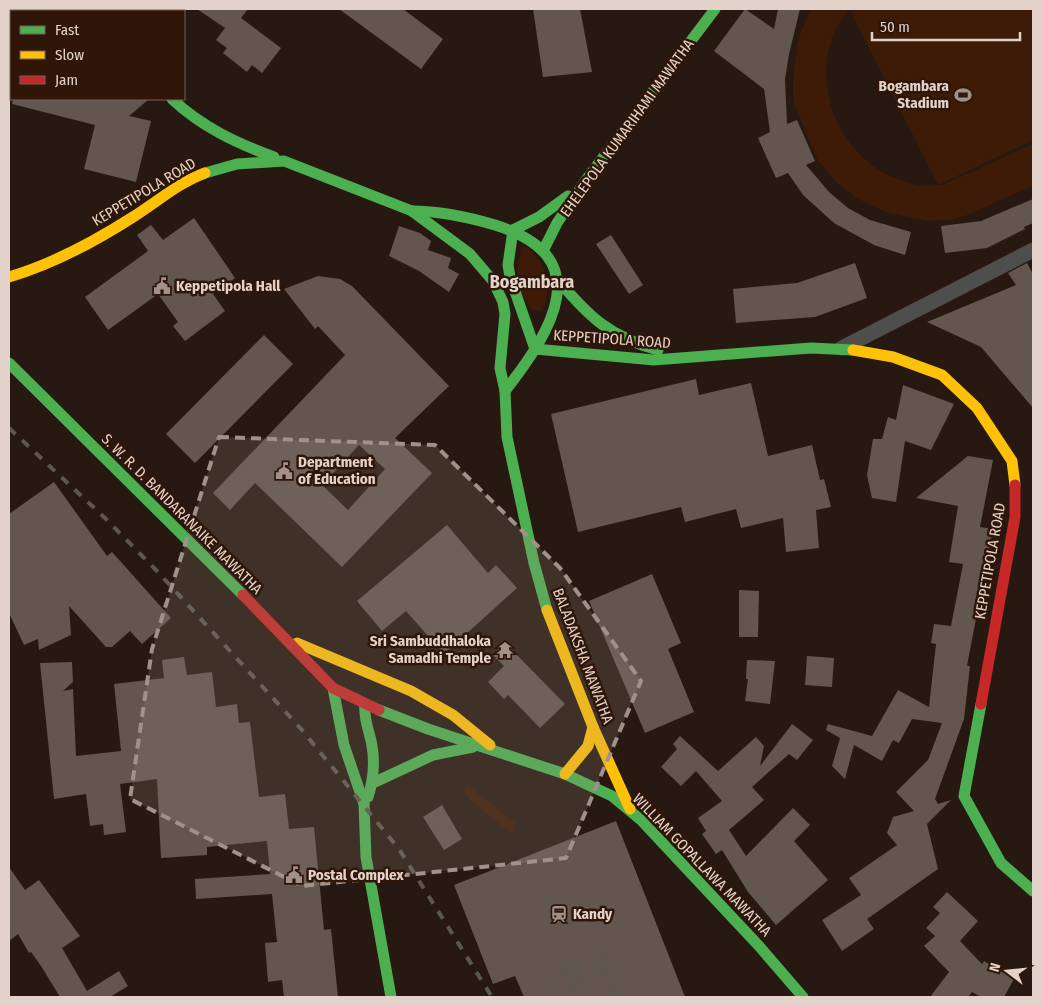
<svg xmlns="http://www.w3.org/2000/svg" width="1042" height="1006" font-family="'Fira Sans Condensed',sans-serif">
  <style>
    .green { fill: #3e1b06 }
    .building { fill: #62564f; fill-rule: evenodd }
    .lines { fill: none; stroke-linecap: round; stroke-linejoin: round }
    .street { stroke: #4e4f4c; stroke-width: 15 }
    .fast { stroke: #4caf50; stroke-width: 11 }
    .slow { stroke: #ffc107; stroke-width: 11 }
    .jam { stroke: #c62828; stroke-width: 11 }
    .rail { stroke: #5b5853; stroke-width: 4; stroke-dasharray: 9 9; stroke-linecap: butt }
    .marked { fill: #a19189; fill-opacity: 0.2; stroke: #a19189; stroke-width: 4; stroke-dasharray: 10 6; stroke-linejoin: round }
    .labels { text-anchor: middle; stroke-width: 5; stroke-linejoin: round; paint-order: stroke }
    .poi-label { font-size: 15px; font-weight: bold; fill: #e3d2c9; stroke: #2f1609; text-anchor: start }
    .street-label { font-size: 15px; fill: #e3d2c9; stroke: #2f1609 }
    .quarter-label { font-size: 18px; font-weight: bold; fill: #e3d2c9; stroke: #2f1609 }
  </style>
  <rect width="100%" height="100%" fill="#271911"/>
  <g class="green">
    <path d="M 811,9 L 849,9 C 802,65 832,157 900,180 C 911,184 926,188 938,185 L 851,12 L 858,9 L 1033,9 L 1033,140 L 938,185 L 943,185 L 1033,144 L 1033,186 L 965,216 L 949,220 L 928,221 L 885,212 L 858,199 L 837,183 L 817,159 L 793,102 L 793,76 L 799,37 Z"/>
    <path d="M 526,246 C 530,251 536,256 540,261 C 548,273 551,300 541,311 L 531,309 L 516,283 L 521,247 Z"/>
    <polygon points="465,787 470,787 515,823 514,832 509,832 466,796 464,792"/>
  </g>
  <g class="building">
    <polygon points="197,9 248,9 241,18 281,48 262,73 252,65 247,72 223,53 227,48 216,40 225,28"/>
    <polygon points="339,9 403,9 443,39 421,69"/>
    <polygon points="533,9 580,9 592,72 543,77"/>
    <polygon points="745,9 774,29 778,9 800,9 789,54 785,79 787,124 797,120 815,161 806,165 829,192 848,208 870,220 911,232 905,255 874,245 834,223 803,195 788,173 776,178 758,138 770,132 764,89 714,51"/>
    <polygon points="13,99 149,99 129,116 151,121 136,182 84,169 95,125 12,104"/>
    <polygon points="1033,199 1033,223 1024,227 1025,229 987,248 945,253 941,226 981,221"/>
    <polygon points="194,218 235,278 213,294 225,311 185,341 173,326 178,322 158,294 108,330 85,297 148,251 137,235 151,225 163,240"/>
    <polygon points="399,226 420,233 431,241 428,250 451,258 448,268 459,274 449,292 419,271 389,256"/>
    <polygon points="611,235 643,285 629,294 596,244"/>
    <polygon points="855,263 867,298 815,317 736,323 733,289 797,283"/>
    <polygon points="1027,263 1033,274 1033,408 981,347 927,322 1016,285 1008,273"/>
    <path d="M 318,276 L 340,279 L 352,286 L 449,386 L 395,438 L 432,473 L 342,567 L 255,483 L 230,510 L 213,493 L 345,355 L 318,326 L 315,329 L 284,289 ZM 359,445 L 385,469 L 348,510 L 322,485 Z"/>
    <polygon points="264,335 293,364 195,463 166,434"/>
    <polygon points="696,379 699,395 751,383 768,456 812,445 820,480 824,479 831,507 816,510 819,548 786,552 783,518 741,528 736,509 685,522 681,507 578,532 551,414"/>
    <polygon points="903,385 954,404 931,450 905,441 896,502 872,498 867,475 873,439 882,439 888,417 896,420"/>
    <polygon points="968,456 993,460 980,527 993,529 967,666 970,666 964,719 935,799 938,804 951,800 927,824 938,869 867,919 874,929 842,951 822,920 861,895 849,878 897,845 887,833 893,817 914,811 896,792 928,760 942,723 912,719 899,743 893,740 882,761 854,745 845,779 832,766 840,738 826,730 828,724 872,736 898,690 929,707 936,644 931,643 934,624 951,626 963,564 949,562 958,506 916,498"/>
    <polygon points="54,482 107,556 112,552 171,618 142,644 130,631 112,647 106,647 69,606 71,635 39,650 38,639 24,645 9,613 9,514"/>
    <polygon points="447,525 488,573 496,565 517,588 444,654 406,611 382,631 357,601"/>
    <polygon points="652,574 681,643 668,649 694,712 645,733 589,601"/>
    <polygon points="739,590 759,591 758,637 739,637"/>
    <polygon points="505,643 565,704 540,728 508,695 504,699 488,682 504,666 493,655"/>
    <polygon points="807,656 834,658 832,687 805,685"/>
    <polygon points="184,657 187,675 212,672 216,707 237,704 239,723 250,722 259,797 285,794 289,829 314,827 324,930 331,929 338,997 284,997 282,980 268,982 265,943 277,942 272,894 196,899 195,879 270,874 267,841 207,847 207,855 161,858 157,779 120,784 126,832 104,835 103,824 90,826 86,794 54,799 40,663 72,662 73,682 63,691 73,689 76,756 121,751 114,684 164,678 162,660"/>
    <polygon points="747,660 775,661 770,704 745,701 748,679 746,679"/>
    <polygon points="792,724 813,740 797,760 789,754 752,787 764,800 729,830 746,856 793,808 810,825 794,841 828,880 776,925 748,892 722,850 716,854 702,834 706,831 698,818 722,801 696,771 681,786 661,767 677,749 673,744 680,736 718,771 756,737 764,746 760,766"/>
    <polygon points="442,805 462,839 444,850 423,817"/>
    <polygon points="616,821 685,997 524,997 515,976 493,984 454,885"/>
    <polygon points="9,867 25,890 39,880 80,936 62,948 87,991 119,971 128,986 110,997 60,997 41,966 31,952 29,953 18,934 9,941"/>
    <polygon points="947,892 978,921 960,941 982,964 984,961 1014,979 1004,997 981,997 972,992 968,997 930,997 949,972 924,946 935,936 926,928 940,913 933,907"/>
  </g>
  <g class="lines">
    <polyline class="street" points="842,348 1033,250"/>
    <g class="fast">
      <path d="M 172,99 C 202,127 236,143 274,157"/>
      <polyline points="205,173 237,164 284,161 412,211 470,254 493,281 503,302 505,314 500,368 505,391 507,437 534,563 547,610"/>
      <path d="M 412,211 C 440,211 468,217 495,225 C 599,257 552,331 505,391"/>
      <polyline points="513,230 508,265 510,277 535,349"/>
      <polyline points="513,230 539,217 568,196"/>
      <polyline points="544,249 557,223 586,180 715,9"/>
      <path d="M 558,280 C 589,317 610,337 658,350"/>
      <polyline points="535,349 654,360 811,348 853,350"/>
      <polyline points="9,363 243,595"/>
      <polyline points="333,688 344,745 364,804"/>
      <path d="M 365,704 C 363,719 370,732 372,746 C 375,763 373,781 368,797"/>
      <polyline points="981,704 964,796 1001,863 1033,891"/>
      <polyline points="379,710 428,729 565,774 612,796 641,820 759,946 803,997"/>
      <polyline points="373,783 433,755 473,747"/>
      <polyline points="364,804 366,857 391,997"/>
    </g>
    <g class="slow">
      <polyline points="132,11 133,9"/>
      <path d="M 9,277 C 53,264 94,242 133,217 C 157,202 178,183 205,173"/>
      <polyline points="853,350 893,357 942,375 977,408 1012,461 1015,485"/>
      <polyline points="547,610 593,727 630,809"/>
      <polyline points="297,643 411,691 453,715 490,745"/>
      <polyline points="565,774 588,746 593,727"/>
    </g>
    <g class="jam">
      <polyline points="243,595 333,688 379,710"/>
      <polyline points="981,704 1015,517 1015,485"/>
    </g>
    <g class="rail">
      <polyline points="9,428 106,519 157,571 302,730 399,849 492,997"/>
      <polyline points="599,953 616,997"/>
      <polyline points="575,962 589,997"/>
      <polyline points="564,967 577,997"/>
      <polyline points="552,979 559,997"/>
    </g>
  </g>
  <path class="marked" d="M 219,437 L 435,445 L 560,568 L 641,681 L 566,858 L 302,886 L 130,799 L 152,649 Z"/>
  <defs>
    <g id="stadium-bare" transform="scale(1.35)"><path d="M0-5a6.5 5 0 1 0 0 10a6.5 5 0 1 0 0-10ZM-3.5-1.8h7v3.6h-7Z" fill="#a19189" stroke="#2f1609" stroke-width="2.5" paint-order="stroke"/></g>
    <g id="civic-bare" transform="scale(1.35)"><path d="M-.6-6.5H3V-4.5H.6V-3L4-1V1h2V6H-6V1h2V-1L-.6-3ZM-1.2 2.5V6h2.4V2.5Z" fill="#a19189" stroke="#2f1609" stroke-width="2.5" paint-order="stroke"/></g>
    <g id="temple-bare" transform="scale(1.35)"><path d="M0-6L5-2H3V0L6.5 2.5H4V6H1.5V3h-3V6H-4V2.5H-6.5L-3 0V-2H-5Z" fill="#a19189" stroke="#2f1609" stroke-width="2.5" paint-order="stroke"/></g>
    <g id="station-bare" transform="scale(1.35)"><path d="M-3-6H3Q5-6 5-4V2Q5 4 3 4L4.5 6H3L1.5 4h-3L-3 6H-4.5L-3 4Q-5 4-5 2V-4Q-5-6-3-6ZM-3.5-4v3h7v-3ZM-3.5 1v1.5H-2V1ZM2 1v1.5H3.5V1Z" fill="#a19189" stroke="#2f1609" stroke-width="2.5" paint-order="stroke"/></g>
  </defs>
  <g fill-rule="evenodd">
    <use href="#stadium-bare" x="963" y="95"/>
    <use href="#civic-bare" x="162" y="286"/>
    <use href="#civic-bare" x="284" y="471"/>
    <use href="#temple-bare" x="505" y="650"/>
    <use href="#civic-bare" x="294" y="875"/>
    <use href="#station-bare" x="559" y="914"/>
  </g>
  <g class="labels">
    <g class="poi-label">
      <text x="949" y="91" text-anchor="end">Bogambara<tspan x="949" dy="17">Stadium</tspan></text>
      <text x="176" y="291">Keppetipola Hall</text>
      <text x="298" y="467">Department<tspan x="298" dy="17">of Education</tspan></text>
      <text x="491" y="646" text-anchor="end">Sri Sambuddhaloka<tspan x="491" dy="17">Samadhi Temple</tspan></text>
      <text x="308" y="880">Postal Complex</text>
      <text x="573" y="919">Kandy</text>
    </g>
    <g class="street-label">
      <text transform="translate(627 128) rotate(-54)" y="5">EHELEPOLA KUMARIHAMI MAWATHA</text>
      <text transform="translate(144 192) rotate(-31)" y="5">KEPPETIPOLA ROAD</text>
      <text transform="translate(612 339) rotate(4)" y="5">KEPPETIPOLA ROAD</text>
      <text transform="translate(182 514) rotate(45)" y="5">S. W. R. D. BANDARANAIKE MAWATHA</text>
      <text transform="translate(990 561) rotate(-80)" y="5">KEPPETIPOLA ROAD</text>
      <text transform="translate(583 656) rotate(69)" y="5">BALADAKSHA MAWATHA</text>
      <text transform="translate(702 865) rotate(46)" y="5">WILLIAM GOPALLAWA MAWATHA</text>
    </g>
    <g class="quarter-label">
      <text x="532" y="288">Bogambara</text>
    </g>
  </g>
  <rect width="1042" height="1006" fill="none" stroke="#e3d2c9" stroke-width="20"/>
  <rect x="10" y="10" width="175" height="90" fill="#2f1609" stroke="#776156"/>
  <rect x="20" y="26" width="25" height="8" fill="#4caf50" stroke="#776156"/>
  <text x="55" y="35" font-size="15" fill="#e3d2c9">Fast</text>
  <rect x="20" y="51" width="25" height="8" fill="#ffc107" stroke="#776156"/>
  <text x="55" y="60" font-size="15" fill="#e3d2c9">Slow</text>
  <rect x="20" y="76" width="25" height="8" fill="#c62828" stroke="#776156"/>
  <text x="55" y="85" font-size="15" fill="#e3d2c9">Jam</text>
  <g transform="translate(1007 971) rotate(286)" stroke="#2f1609" stroke-width="4" paint-order="stroke">
  <path d="M0-4L9 19L0 12L-9 19Z" fill="#e3d2c9"/>
  <text y="-8" font-size="14" font-weight="bold" text-anchor="middle" fill="#e3d2c9">N</text>
  </g>
  <path d="M872 32v8h148v-8" fill="none" stroke="#e3d2c9" stroke-width="2.5"/>
  <text x="880" y="32" font-size="15" fill="#e3d2c9" stroke="#2f1609" stroke-width="4" paint-order="stroke">50 m</text>
</svg>
